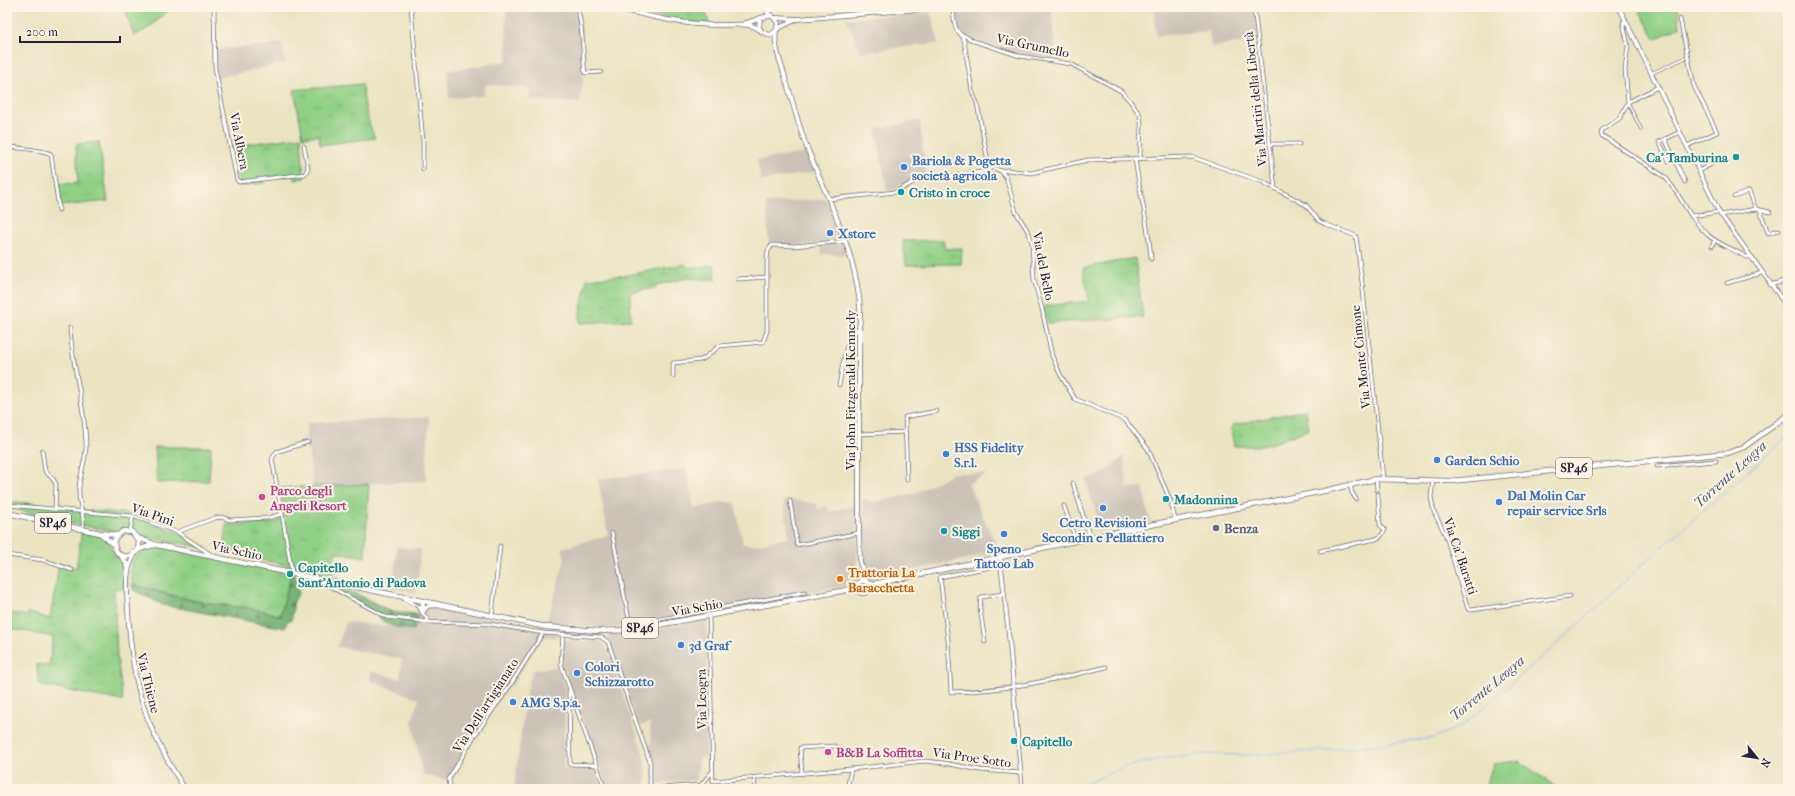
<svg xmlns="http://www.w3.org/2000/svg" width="1795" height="796" font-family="'IM FELL French Canon',serif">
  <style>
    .industrial { fill: #cbc3b8 }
    .grass { fill: url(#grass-tufts); stroke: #597960 }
    .forest { fill: url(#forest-firs); stroke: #4b6a57 }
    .green { fill: #90d086; stroke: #597960 }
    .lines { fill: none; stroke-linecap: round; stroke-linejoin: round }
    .stream { stroke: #83b6f0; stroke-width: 1 }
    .pedestrian-casing { stroke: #68666b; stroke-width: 3.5 }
    .minor-casing { stroke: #68666b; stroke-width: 4.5 }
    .tertiary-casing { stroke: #68666b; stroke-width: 5 }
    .secondary-casing { stroke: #68666b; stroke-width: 5.5 }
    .primary-casing { stroke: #68666b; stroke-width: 6 }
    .pedestrian { stroke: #fff; stroke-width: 2 }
    .minor { stroke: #fff; stroke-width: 3 }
    .tertiary { stroke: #fff; stroke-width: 3.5 }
    .secondary { stroke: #fff; stroke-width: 4 }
    .primary { stroke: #fff; stroke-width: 4.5 }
    .culture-dot { fill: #0f9aa8; stroke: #fcf5e5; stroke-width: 1.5 }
    .shop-dot { fill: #3f7fe0; stroke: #fcf5e5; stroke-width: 1.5 }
    .hotel-dot { fill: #d1479c; stroke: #fcf5e5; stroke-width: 1.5 }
    .service-dot { fill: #5c6f8a; stroke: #fcf5e5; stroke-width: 1.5 }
    .food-dot { fill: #e8710a; stroke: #fcf5e5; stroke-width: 1.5 }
    .labels { text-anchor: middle; stroke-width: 4; stroke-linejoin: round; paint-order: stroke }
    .shield { fill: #fcf5e5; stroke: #63616e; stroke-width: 1 }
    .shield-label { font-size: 12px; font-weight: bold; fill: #22223b }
    .street-label { font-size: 13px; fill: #22223b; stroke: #fcf5e5 }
    .culture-label { font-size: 13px; font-weight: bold; fill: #0d838f; stroke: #fcf5e5; text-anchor: start }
    .shop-label { font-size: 13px; font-weight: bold; fill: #366cbe; stroke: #fcf5e5; text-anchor: start }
    .hotel-label { font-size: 13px; font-weight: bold; fill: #b23c85; stroke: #fcf5e5; text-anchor: start }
    .service-label { font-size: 13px; font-weight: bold; fill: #4e5e75; stroke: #fcf5e5; text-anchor: start }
    .food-label { font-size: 13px; font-weight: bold; fill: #c56008; stroke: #fcf5e5; text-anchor: start }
    .water-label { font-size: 14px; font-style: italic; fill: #44567a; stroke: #fcf5e5 }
  </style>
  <defs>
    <pattern id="grass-tufts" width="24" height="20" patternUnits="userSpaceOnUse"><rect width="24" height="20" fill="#90d086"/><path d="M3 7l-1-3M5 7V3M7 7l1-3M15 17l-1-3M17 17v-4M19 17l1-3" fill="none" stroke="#7cb275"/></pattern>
    <pattern id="forest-firs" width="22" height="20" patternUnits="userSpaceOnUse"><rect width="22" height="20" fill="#74b273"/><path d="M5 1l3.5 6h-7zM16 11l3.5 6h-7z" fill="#5f9060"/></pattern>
  </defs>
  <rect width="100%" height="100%" fill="#fcf5e5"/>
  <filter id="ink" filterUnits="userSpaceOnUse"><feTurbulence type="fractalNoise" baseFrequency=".025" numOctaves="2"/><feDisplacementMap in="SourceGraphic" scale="8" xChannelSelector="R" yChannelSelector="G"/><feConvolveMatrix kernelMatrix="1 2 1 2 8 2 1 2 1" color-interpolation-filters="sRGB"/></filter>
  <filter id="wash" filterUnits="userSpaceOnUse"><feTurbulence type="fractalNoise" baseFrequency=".012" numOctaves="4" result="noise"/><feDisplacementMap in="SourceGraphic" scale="16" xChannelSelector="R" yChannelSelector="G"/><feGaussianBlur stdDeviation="0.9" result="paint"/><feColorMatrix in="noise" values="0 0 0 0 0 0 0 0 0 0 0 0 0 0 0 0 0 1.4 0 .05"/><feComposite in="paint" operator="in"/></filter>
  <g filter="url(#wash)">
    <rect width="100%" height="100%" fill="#ebe4c3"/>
    <g class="industrial">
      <polygon points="506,7 579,7 582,34 581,57 583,79 580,103 529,100 531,89 486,84 483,96 449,98 447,71 507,61"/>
      <polygon points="988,7 1051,7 1056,58 1025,55 990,46 964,34 959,30 955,16 957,10"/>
      <polygon points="1154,7 1254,7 1259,40 1211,47 1209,31 1156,36"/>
      <polygon points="930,12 939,43 861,52 846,19"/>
      <polygon points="282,43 285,63 217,78 213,50"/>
      <polygon points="920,120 926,176 917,177 896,189 887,191 876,129"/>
      <polygon points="807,153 814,172 761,181 757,160"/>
      <polygon points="826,199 839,226 847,255 822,254 820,244 769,246 766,203"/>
      <polygon points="429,417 426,481 313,486 307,442 307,423"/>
      <polygon points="1124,456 1127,488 1143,487 1150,522 1102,531 1085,479 1102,474"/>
      <polygon points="687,469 694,509 721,502 735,502 743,544 756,545 789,536 783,500 790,499 817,504 818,509 828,506 829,512 857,505 857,571 861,583 627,627 586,628 547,622 565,559 562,548 608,535 598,479"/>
      <polygon points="954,473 987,474 968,484 999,552 881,577 866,582 862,537 862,498 876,502 913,494"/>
      <polygon points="397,547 421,549 416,593 393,588"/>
      <polygon points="422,601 557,631 555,638 543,636 512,685 509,685 446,780 423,775 412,721 419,699 370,681 371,671 400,679 402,659 337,647 346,622 413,629"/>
      <polygon points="707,619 707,757 700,758 696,780 653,784 652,760 647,746 651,744 650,723 639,727 607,635 650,631"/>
      <polygon points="565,640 602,642 609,653 645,759 647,781 642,785 609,787 603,775 563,667 562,653"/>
      <polygon points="557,667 566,687 563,768 594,769 604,789 514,789 526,693 533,670"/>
    </g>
    <g class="grass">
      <polygon points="633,7 704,7 709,23 685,22 633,10"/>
      <path d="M 362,84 C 364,103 367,121 375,138 L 320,145 L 319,135 L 303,137 L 294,90 Z"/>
      <polygon points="301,137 304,178 295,180 294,176 264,177 265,183 239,186 231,146"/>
      <polygon points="99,142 108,201 61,206 58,184 78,183 76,144"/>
      <polygon points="943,240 945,249 962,248 961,264 906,265 903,241"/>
      <polygon points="1135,258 1143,317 1048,323 1044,306 1089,301 1083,268"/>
      <polygon points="685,264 688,268 714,265 716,280 688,278 657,285 655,288 630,292 631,320 580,323 580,313 587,279 628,275"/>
      <polygon points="1306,410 1309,429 1274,443 1261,446 1234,446 1231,430 1232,425"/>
      <polygon points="155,447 211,447 209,481 157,483"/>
      <polygon points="369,484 365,557 335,552 333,575 224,552 226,525 278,522 284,507 281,488"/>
      <polygon points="7,502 18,502 92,511 125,513 180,533 206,548 47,519 7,506"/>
      <polygon points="82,530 101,535 109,542 114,554 123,563 127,583 126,591 114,588 117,656 123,701 38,685 37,664 49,666 53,637 7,628 7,612 28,616 28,612 50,619 59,564 76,568"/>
      <path d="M 156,546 L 291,574 L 281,616 C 256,607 232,607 207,603 C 182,599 157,591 132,584 C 132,578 129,570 131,565 C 133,554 147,548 156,546 Z"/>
    </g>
    <g class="forest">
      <path d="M 291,574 L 295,574 L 299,593 C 290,605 295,607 291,620 L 287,621 L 285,628 L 163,605 L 133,590 L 132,584 C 157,591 182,599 207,603 C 232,607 256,607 280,616 Z"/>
      <path d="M 311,578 L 336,583 L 392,612 L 418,614 L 413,630 C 400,628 384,627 377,614 Z"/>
    </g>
    <g class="green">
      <polygon points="134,7 173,7 150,27 134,36 126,13"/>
      <polygon points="1645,7 1678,7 1680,27 1655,39 1639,10"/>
      <polygon points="1519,761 1559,789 1484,789 1494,764"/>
    </g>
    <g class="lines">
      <polyline class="stream" points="1075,789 1121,768 1160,759 1205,754 1247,755 1331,750 1434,738 1463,725 1538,661 1661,548 1788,436"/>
    </g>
  </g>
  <g filter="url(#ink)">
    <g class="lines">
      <g class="pedestrian-casing">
        <g id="pedestrian">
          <polyline points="1652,73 1687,57"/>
          <polyline points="1628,103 1641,129"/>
        </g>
      </g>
      <g class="minor-casing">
        <g id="minor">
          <polyline points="214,7 215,68 237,180 239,182 305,174 308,168 304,146"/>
          <polyline points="411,7 423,142 423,169"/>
          <path d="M 577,7 C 584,29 582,51 585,73 L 601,72"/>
          <polyline points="841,7 844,9 862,7"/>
          <path d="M 953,7 C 954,15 953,23 957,30 C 960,34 962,35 964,40 L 972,91 L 977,103 L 988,162 L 992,167 L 1001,171 L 1006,177 L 1016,212 L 1029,233 L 1032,244 L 1034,280 L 1042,309 L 1052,356 L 1060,374 L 1075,399 L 1125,420 L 1148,449 L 1171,502 L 1175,520"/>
          <polyline points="1254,7 1275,188"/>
          <polyline points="1680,19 1694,86 1717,132 1687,146"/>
          <path d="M 1625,21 L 1623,22 L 1628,46 L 1625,69 L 1628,102 L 1620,118 L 1602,130 L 1601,135 L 1665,177 C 1681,195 1689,219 1708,235 C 1719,245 1734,249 1746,257 L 1750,257"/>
          <polyline points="963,35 974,41 1020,56 1071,64 1121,91 1130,101 1140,115 1141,123 1140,158"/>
          <polyline points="1628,102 1658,87"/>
          <polyline points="1665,139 1685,182"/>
          <polyline points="1270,144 1299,144"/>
          <path d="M 7,146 C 19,149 42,149 51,154 L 59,210"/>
          <path d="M 1135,158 C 1139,192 1149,225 1151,259"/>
          <polyline points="1674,159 1669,161 1659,142 1680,132"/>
          <polyline points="1001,171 1007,170 1031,173 1088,160 1192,157 1263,182 1306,205 1319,221 1325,224 1356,236 1363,290 1383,478"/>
          <polyline points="1699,171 1720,159"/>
          <polyline points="1734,197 1749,191 1756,209"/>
          <polyline points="829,199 896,192 917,180 964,175 986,171 992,167"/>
          <polyline points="1760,210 1768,233 1779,230"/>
          <polyline points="1720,215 1756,209 1770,212"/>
          <polyline points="1691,216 1719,212"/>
          <polyline points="1712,246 1715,240"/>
          <polyline points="738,279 767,277"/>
          <polyline points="1727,283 1762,273"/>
          <polyline points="1770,285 1788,280"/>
          <path d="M 70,328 C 72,367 86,408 86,447 C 86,462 78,478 79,493 C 79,505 84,514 83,526"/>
          <polyline points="673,376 673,363 701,360 706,357 719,346 763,342 767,331 767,259 768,251 772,245 794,246 846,241"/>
          <path d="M 839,385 C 843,367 844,340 859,328"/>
          <polyline points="859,434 905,432"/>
          <polyline points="42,450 45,471 53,479 56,484 55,509"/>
          <polyline points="1657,466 1716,461"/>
          <polyline points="1376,479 1377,490"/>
          <polyline points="907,480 905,417 937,411"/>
          <polyline points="1433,481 1431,497 1434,512 1446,536 1468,609 1471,610 1570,596"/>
          <polyline points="1073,483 1090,538"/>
          <polyline points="1350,484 1352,493 1356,499"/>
          <polyline points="790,501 797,545 859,533"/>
          <polyline points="7,505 133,516 177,532 213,556"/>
          <polyline points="1064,506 1076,541"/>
          <polyline points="282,514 272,459 276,452 308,442"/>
          <polyline points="130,531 133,516"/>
          <polyline points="177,532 215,518 221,517 230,520 268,518 282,514 292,573"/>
          <polyline points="612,533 631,630"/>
          <polyline points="1320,551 1376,539 1381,536 1385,530 1380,525 1378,494"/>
          <polyline points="7,555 43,560 72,570"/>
          <path d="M 1001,565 L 940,577 L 948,640 L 951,692 C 1003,691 1056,680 1106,667"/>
          <polyline points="318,580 386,617 429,622"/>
          <polyline points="404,599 418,606 429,622 490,624 543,633 601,637 608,642 650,762 650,788"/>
          <polyline points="421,609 423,601 424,610"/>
          <polyline points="422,613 428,606 441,606"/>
          <polyline points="492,615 500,546"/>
          <polyline points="709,617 713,781 851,769 925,761 944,763 980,770 1020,773"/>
          <polyline points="629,625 805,592"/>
          <polyline points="563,634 561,664 605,789"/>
          <polyline points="985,642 980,608 981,597 1004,594"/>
          <polyline points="569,691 570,764 597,765"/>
          <polyline points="802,774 800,748 835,746"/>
          <polyline points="450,789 449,779 473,738 511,684 543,633"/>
          <polyline points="648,789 701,785 712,772"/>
          <polyline points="754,789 755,778"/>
          <polyline points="847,789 851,769"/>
        </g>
      </g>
      <g class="tertiary-casing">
        <g id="tertiary">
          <polyline points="1619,7 1719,212 1788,308"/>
          <polyline points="1000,556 1010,647 1022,789"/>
        </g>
      </g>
      <g class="secondary-casing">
        <g id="secondary">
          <path d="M 611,7 C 648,16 685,26 724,25 C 738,25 749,22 760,30"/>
          <polyline points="765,7 768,13 772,16"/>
          <polyline points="775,18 798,19 944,7"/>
          <path d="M 746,23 C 755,21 764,15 772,16 L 778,23 L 776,31 L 770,35 L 762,32 L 759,27 L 760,19"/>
          <polyline points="777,29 793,21"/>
          <path d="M 776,31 C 773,48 783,67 787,84 C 794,105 799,128 807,148 C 825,193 846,232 856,279 C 859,296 862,311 859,328 L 859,533 L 860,562 L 866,581"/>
          <path d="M 135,554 C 124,570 127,591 128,610 C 132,685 144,726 185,789"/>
          <polyline points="120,555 126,563 127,570"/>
          <polyline points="861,581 863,575"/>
        </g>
      </g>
      <g class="primary-casing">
        <g id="primary">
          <polyline points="7,513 100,533 117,535"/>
          <polyline points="101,534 114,545"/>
          <polyline points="138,538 157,545 546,627 599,631 631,630 852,589 857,585"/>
          <path d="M 138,550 L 139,541 L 132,532 L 123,531 L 115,538 C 112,547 118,559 129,556 C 133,555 134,553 137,551 C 142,547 150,546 156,545"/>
          <circle cx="863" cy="587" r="6"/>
          <polyline points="868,583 874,584 1145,526 1324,491 1376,479 1451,481 1728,453 1744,447 1788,415"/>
        </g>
      </g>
      <use href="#pedestrian" class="pedestrian"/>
      <use href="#minor" class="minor"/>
      <use href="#tertiary" class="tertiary"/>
      <use href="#secondary" class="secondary"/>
      <use href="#primary" class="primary"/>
    </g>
  </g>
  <g class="culture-dot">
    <circle cx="1736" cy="157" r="4"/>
    <circle cx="901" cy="192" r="4"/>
    <circle cx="1166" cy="499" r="4"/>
    <circle cx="944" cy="531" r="4"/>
    <circle cx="290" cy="574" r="4"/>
    <circle cx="1014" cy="741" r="4"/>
  </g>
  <g class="shop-dot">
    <circle cx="904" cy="167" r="4"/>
    <circle cx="830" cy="233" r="4"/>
    <circle cx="946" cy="454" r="4"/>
    <circle cx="1437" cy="460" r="4"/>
    <circle cx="1499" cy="502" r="4"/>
    <circle cx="1103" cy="508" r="4"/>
    <circle cx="1004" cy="534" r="4"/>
    <circle cx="681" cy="645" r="4"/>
    <circle cx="577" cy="673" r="4"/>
    <circle cx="513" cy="702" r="4"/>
  </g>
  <g class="hotel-dot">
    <circle cx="262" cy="497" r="4"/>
    <circle cx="828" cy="752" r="4"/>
  </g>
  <circle class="service-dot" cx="1216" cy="528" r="4"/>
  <circle class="food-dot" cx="840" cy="579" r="4"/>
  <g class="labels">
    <g class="shield">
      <rect x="1556" y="458" width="36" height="20" rx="3"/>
      <rect x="35" y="513" width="36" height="20" rx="3"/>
      <rect x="622" y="618" width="36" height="20" rx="3"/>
    </g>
    <g class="shield-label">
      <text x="1574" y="472">SP46</text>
      <text x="53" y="527">SP46</text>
      <text x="640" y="632">SP46</text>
    </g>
    <g class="street-label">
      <text transform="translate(1033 45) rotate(12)" y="5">Via Grumello</text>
      <text transform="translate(1255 99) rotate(-96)" y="5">Via Martiri della Libertà</text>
      <text transform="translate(240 141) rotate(79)" y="5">Via Albera</text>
      <text transform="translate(1044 266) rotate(79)" y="5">Via del Bello</text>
      <text transform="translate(1360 357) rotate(-96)" y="5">Via Monte Cimone</text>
      <text transform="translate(850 390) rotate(-90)" y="5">Via John Fitzgerald Kennedy</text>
      <text transform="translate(153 514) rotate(19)" y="5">Via Pini</text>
      <text transform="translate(237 550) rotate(12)" y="5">Via Schio</text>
      <text transform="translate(1461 556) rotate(71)" y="5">Via Ca' Baratti</text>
      <text transform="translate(697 607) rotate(-10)" y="5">Via Schio</text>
      <text transform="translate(149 683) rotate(76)" y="5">Via Thiene</text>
      <text transform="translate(701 699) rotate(-91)" y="5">Via Leogra</text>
      <text transform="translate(485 705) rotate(-57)" y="5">Via Dell'artigianato</text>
      <text transform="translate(972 757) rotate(8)" y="5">Via Proe Sotto</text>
    </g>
    <g class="culture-label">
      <text x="1728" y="162" text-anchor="end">Ca' Tamburina</text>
      <text x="909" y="197">Cristo in croce</text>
      <text x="1174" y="504">Madonnina</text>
      <text x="952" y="536">Siggi</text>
      <text x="298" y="572">Capitello<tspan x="298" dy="15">Sant'Antonio di Padova</tspan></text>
      <text x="1022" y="746">Capitello</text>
    </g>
    <g class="shop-label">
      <text x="912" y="165">Bariola &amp; Pogetta<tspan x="912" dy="15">società agricola</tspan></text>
      <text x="838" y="238">Xstore</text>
      <text x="954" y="452">HSS Fidelity<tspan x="954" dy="15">S.r.l.</tspan></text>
      <text x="1445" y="465">Garden Schio</text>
      <text x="1507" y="500">Dal Molin Car<tspan x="1507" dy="15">repair service Srls</tspan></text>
      <text x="1103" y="527" text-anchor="middle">Cetro Revisioni<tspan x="1103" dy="15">Secondin e Pellattiero</tspan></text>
      <text x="1004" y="553" text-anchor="middle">Speno<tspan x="1004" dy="15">Tattoo Lab</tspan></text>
      <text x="689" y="650">3d Graf</text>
      <text x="585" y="671">Colori<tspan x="585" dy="15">Schizzarotto</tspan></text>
      <text x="521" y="707">AMG S.p.a.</text>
    </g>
    <g class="hotel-label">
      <text x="270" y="495">Parco degli<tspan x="270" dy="15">Angeli Resort</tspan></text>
      <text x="836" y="757">B&amp;B La Soffitta</text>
    </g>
    <g class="service-label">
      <text x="1224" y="533">Benza</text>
    </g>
    <g class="food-label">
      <text x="848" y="577">Trattoria La<tspan x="848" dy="15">Baracchetta</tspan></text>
    </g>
    <g class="water-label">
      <text transform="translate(1730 474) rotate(-42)" y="5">Torrente Leogra</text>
      <text transform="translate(1487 688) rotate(-40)" y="5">Torrente Leogra</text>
    </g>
  </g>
  <rect width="1795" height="796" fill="none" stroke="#fcf5e5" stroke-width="24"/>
  <g transform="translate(1757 758) rotate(120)" stroke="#fcf5e5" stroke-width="3" paint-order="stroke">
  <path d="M0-3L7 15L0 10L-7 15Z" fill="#22223b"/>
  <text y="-6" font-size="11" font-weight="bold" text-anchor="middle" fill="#22223b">N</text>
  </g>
  <path d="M20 36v6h100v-6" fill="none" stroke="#22223b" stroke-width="2"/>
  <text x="26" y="36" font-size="12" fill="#22223b" stroke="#fcf5e5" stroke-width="3" paint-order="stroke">200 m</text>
</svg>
